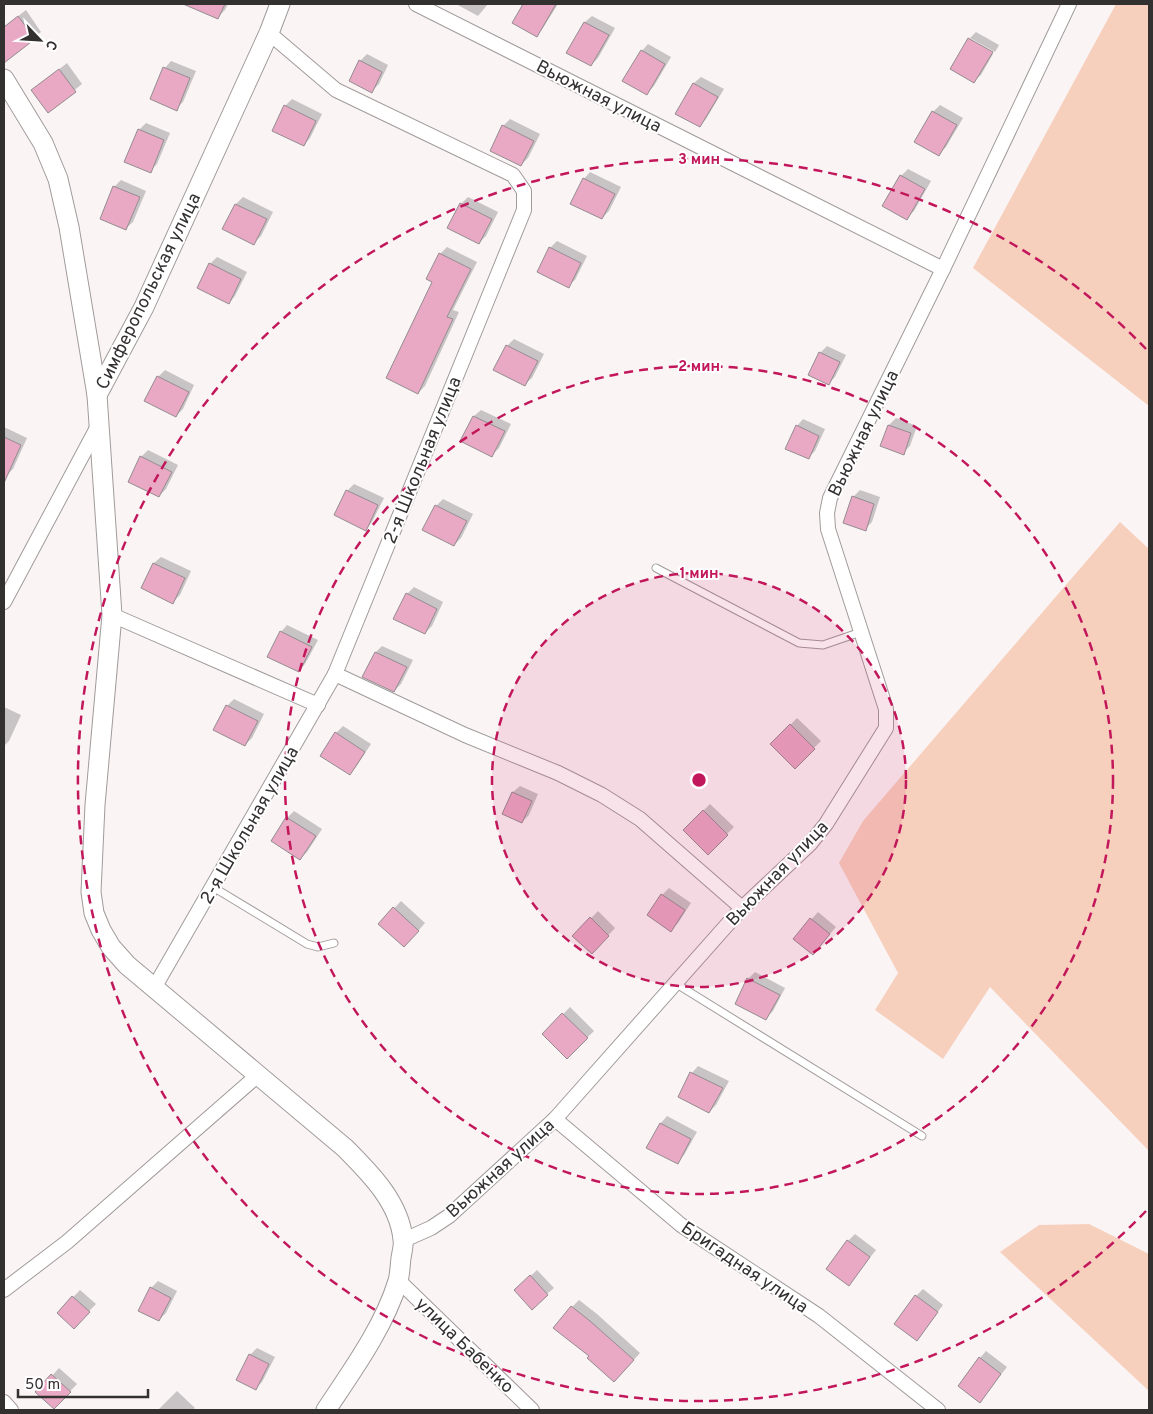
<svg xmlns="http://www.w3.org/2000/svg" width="1153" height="1414" font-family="Overpass,sans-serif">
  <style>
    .green { fill: #f7d0bd }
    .shadow { fill: #0003 }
    .building { fill: #e9a8c3; stroke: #938d90 }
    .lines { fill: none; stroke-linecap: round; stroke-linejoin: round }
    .lane-casing { stroke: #a19b9b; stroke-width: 9 }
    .street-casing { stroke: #a19b9b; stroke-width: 16 }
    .secondary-casing { stroke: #a19b9b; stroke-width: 21 }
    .lane { stroke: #fff; stroke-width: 7 }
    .street { stroke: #fff; stroke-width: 14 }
    .secondary { stroke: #fff; stroke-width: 19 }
    .ring { fill: none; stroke: #c2185b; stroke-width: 2.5; stroke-dasharray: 9 6 }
    .labels { text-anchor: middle; stroke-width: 4; stroke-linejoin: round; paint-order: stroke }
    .street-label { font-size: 18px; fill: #333030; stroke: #fff }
    .centre { fill: #c2185b; stroke: #fff; stroke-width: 2.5 }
    .ring-label { font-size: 15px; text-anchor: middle; font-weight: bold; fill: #c2185b; stroke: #fff; stroke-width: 4; stroke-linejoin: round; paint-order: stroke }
  </style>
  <rect width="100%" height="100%" fill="#fbf4f5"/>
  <g class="green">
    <polygon points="1116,4 1149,4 1149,406 973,268"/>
    <polygon points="1120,522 1149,549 1149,1151 990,987 943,1059 875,1010 898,973 839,863 863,821"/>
    <polygon points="1089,1224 1149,1254 1149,1391 1000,1252 1039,1225"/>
  </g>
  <g class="shadow">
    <polygon points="195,4 228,4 225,10 218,17 193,7"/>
    <polygon points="456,4 488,4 478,16"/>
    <polygon points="525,4 558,4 543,28 537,35 514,22"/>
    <polygon points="26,10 41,32 7,58 4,54 4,27"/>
    <polygon points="592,16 615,28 598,58 591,65 568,52 585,22"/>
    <polygon points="976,32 999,45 995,52 970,38"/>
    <polygon points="969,40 993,54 981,75 974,81"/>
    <polygon points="648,44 671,57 654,86 647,93 642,51"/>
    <polygon points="367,54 388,65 379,84 372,91 360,61"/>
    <polygon points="171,61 196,71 183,102 176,109 152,99 165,68"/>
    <polygon points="67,63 82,84 49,111 33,90"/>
    <polygon points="701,77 724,89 706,119 700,126 677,113 694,83"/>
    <polygon points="292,99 322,114 310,138 304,145 285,106"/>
    <polygon points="940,105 963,118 946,147 939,154 916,141 933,112"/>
    <polygon points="510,119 540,134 528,158 521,165 503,126"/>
    <polygon points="146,123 170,133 157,164 150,171 139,130"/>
    <polygon points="908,169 931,181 914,211 907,218 884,205 901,176"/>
    <polygon points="590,172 621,187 609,211 602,218 584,179"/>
    <polygon points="121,180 146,191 133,222 126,228 114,187"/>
    <polygon points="243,197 273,212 261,236 254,243 224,228 236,204"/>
    <polygon points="468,197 498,212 486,236 479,243 461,204"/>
    <polygon points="557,241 587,256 575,280 568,286 550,248"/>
    <polygon points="447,247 477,262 453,310 459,312 425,386 418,393 434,281 440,254"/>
    <polygon points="217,257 247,272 235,296 229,303 210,264"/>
    <polygon points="514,339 544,354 532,378 525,384 507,346"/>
    <polygon points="827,346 846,355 835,377 828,384 820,353"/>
    <polygon points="165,370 194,385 183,409 176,416 158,377"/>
    <polygon points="481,410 511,424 499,448 492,455 474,416"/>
    <polygon points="896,418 917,426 910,446 903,453 889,425"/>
    <polygon points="803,419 825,429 815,451 808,458 797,426"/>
    <polygon points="4,427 27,438 13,469 6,476 4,475"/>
    <polygon points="148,450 178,465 166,489 159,496 141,457"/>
    <polygon points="354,484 384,498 372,522 366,529 335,515 347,491"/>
    <polygon points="860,490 880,497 872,522 865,529 853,497"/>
    <polygon points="443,499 473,514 461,538 454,545 436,506"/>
    <polygon points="161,557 191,571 180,595 173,602 143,588 154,563"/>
    <polygon points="414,587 443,602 432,626 425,633 407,594"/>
    <polygon points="287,625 318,640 305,664 299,671 281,632"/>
    <polygon points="382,646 413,660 401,684 394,691 376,652"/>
    <polygon points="234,699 264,714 252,738 245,745 227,706"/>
    <polygon points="4,707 21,715 9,741 4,746"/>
    <polygon points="797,718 821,741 795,767 772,744"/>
    <polygon points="343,726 371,744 356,767 349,774 336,733"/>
    <polygon points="520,786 538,794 529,815 522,822 513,792"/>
    <polygon points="710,804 734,827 708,853 684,830"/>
    <polygon points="294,811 322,829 307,852 300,859 287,818"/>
    <polygon points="669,888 691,903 678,923 671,930 662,895"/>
    <polygon points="401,901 425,923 411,939 380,923"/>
    <polygon points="598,911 615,928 592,953 574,936"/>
    <polygon points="818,912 836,927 813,954 794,939"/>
    <polygon points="755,972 785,988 773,1011 766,1018 748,979"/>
    <polygon points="570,1007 594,1031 567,1057 544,1034"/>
    <polygon points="698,1066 729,1081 716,1105 709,1112 679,1097 692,1073"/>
    <polygon points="667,1116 697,1132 684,1155 678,1162 648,1147 661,1123"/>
    <polygon points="855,1234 876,1250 849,1284 848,1241"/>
    <polygon points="537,1270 554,1288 547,1294 522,1284"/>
    <polygon points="158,1281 177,1291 166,1313 159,1320 151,1288"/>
    <polygon points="923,1289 943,1305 917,1339 916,1296"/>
    <polygon points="80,1290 96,1304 74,1327 58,1313"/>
    <polygon points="579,1300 597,1314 640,1353 621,1374 591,1356 572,1307"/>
    <polygon points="257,1348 275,1357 262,1382 256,1388 250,1355"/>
    <polygon points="986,1351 1007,1367 980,1401 980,1358"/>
    <polygon points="59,1368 77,1384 61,1401 37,1392"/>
    <polygon points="177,1391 195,1408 192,1410 158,1410"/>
  </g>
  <g class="building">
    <polygon points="183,4 225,4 218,19"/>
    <polygon points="523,4 556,4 537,37 512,23"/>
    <polygon points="18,16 35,39 4,63 4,27"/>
    <polygon points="584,22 609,35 591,66 566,53"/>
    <polygon points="968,38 993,52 974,83 950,69"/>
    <polygon points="641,50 665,64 647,95 622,81"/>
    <polygon points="359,60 382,72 372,93 349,81"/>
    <polygon points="163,67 190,78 177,111 150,99"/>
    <polygon points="59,69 76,92 48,113 31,90"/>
    <polygon points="693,83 718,97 700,127 675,114"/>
    <polygon points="284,105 316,121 304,146 272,131"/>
    <polygon points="932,111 957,125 939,156 914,142"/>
    <polygon points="502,125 534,141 521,166 490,151"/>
    <polygon points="138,129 164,140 151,173 124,162"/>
    <polygon points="900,175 925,189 907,220 882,206"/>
    <polygon points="583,178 615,194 602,219 570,204"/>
    <polygon points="113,186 140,197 126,230 100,219"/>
    <polygon points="460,203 492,219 479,244 447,228"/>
    <polygon points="235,204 267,219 254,245 222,229"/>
    <polygon points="549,247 581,263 569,288 537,272"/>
    <polygon points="439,253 471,269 447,317 453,319 418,394 386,378 432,282 426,279"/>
    <polygon points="209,263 241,279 229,304 197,288"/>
    <polygon points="506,345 538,361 525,386 493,370"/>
    <polygon points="819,352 840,362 829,385 808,375"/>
    <polygon points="157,376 189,392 176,417 144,401"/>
    <polygon points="473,416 505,431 492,457 460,441"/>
    <polygon points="796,425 819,436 809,459 785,449"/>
    <polygon points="888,425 911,433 904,455 880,446"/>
    <polygon points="4,437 21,445 4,483"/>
    <polygon points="140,456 172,472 159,497 128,482"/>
    <polygon points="346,490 378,505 366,531 334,515"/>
    <polygon points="852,496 874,504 866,531 843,523"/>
    <polygon points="435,505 467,521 454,546 422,530"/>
    <polygon points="153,563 185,578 173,604 141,588"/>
    <polygon points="406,593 437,609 425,634 393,619"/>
    <polygon points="280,631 312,647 299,672 267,657"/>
    <polygon points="375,652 407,667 394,692 362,677"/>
    <polygon points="226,705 258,721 245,746 213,730"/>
    <polygon points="790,724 815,749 795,769 770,744"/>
    <polygon points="335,732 365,752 350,775 320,756"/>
    <polygon points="512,792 532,801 522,823 502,814"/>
    <polygon points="703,810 728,835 708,855 683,830"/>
    <polygon points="286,817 316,836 300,860 271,841"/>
    <polygon points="661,894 685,910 671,932 647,915"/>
    <polygon points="393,907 419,931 404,947 378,924"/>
    <polygon points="590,917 609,936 592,954 572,936"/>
    <polygon points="810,918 830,934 813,955 793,939"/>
    <polygon points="747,978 780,995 766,1020 735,1004"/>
    <polygon points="562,1013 588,1038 567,1059 542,1034"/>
    <polygon points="690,1072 723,1088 709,1113 678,1097"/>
    <polygon points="660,1123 691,1139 678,1164 646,1148"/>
    <polygon points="847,1240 870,1257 849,1286 826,1269"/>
    <polygon points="530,1275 548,1295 532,1310 514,1290"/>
    <polygon points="150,1287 171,1298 159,1321 138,1311"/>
    <polygon points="915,1295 938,1312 917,1341 894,1324"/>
    <polygon points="72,1296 90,1312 74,1329 57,1313"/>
    <polygon points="571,1306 590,1321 634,1360 614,1382 587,1358 589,1356 553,1328"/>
    <polygon points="249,1354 269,1364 256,1390 236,1380"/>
    <polygon points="979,1357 1001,1374 980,1403 958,1386"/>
    <polygon points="51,1374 71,1392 54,1409 35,1392"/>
  </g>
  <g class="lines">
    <g class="lane-casing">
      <g id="lane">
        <polyline points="656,568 799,643 823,645 861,632"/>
        <polyline points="213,887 307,944 318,947 334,943"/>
        <polyline points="675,983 922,1136"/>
      </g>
    </g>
    <g class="street-casing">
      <g id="street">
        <polyline points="416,4 943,269 1069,4"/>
        <polyline points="4,602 98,426"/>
        <polyline points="112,615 318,705"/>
        <polyline points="335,674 465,735 558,773 602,795 640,819 742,908"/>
        <polyline points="154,988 335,674 524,210 524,191 513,175 336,90 269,33"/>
        <polyline points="555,1119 681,1225 819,1316 938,1410"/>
        <polyline points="404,1240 431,1228 449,1216 555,1119 742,908 810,844 826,824 886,728 886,709 828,529 827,513 830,498 943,269"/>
        <polyline points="398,1280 532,1410"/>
        <polyline points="4,1290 67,1242 258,1075"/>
        <polyline points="4,1402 11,1410"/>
      </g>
    </g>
    <g class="secondary-casing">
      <g id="secondary">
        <path d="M 4,79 L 43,143 L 58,179 L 69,227 L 97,395 L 112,615 L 95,805 L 91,892 L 94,913 L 101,930 L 111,947 L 127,965 L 345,1148 C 370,1173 400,1203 403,1240 C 404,1245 402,1252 401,1258 C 400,1266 400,1274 398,1281 C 384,1327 352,1371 326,1410"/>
        <polyline points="97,395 144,307 269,33 280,4"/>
      </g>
    </g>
    <use href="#lane" class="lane"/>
    <use href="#street" class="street"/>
    <use href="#secondary" class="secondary"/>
  </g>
  <circle cx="699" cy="780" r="207" fill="#c2185b" fill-opacity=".12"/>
  <g class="ring">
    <circle cx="699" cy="780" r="207"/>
    <circle cx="699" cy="780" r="414"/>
    <path d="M1146 1211A621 621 0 1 1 1146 349"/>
  </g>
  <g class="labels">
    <g class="street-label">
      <text transform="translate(599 96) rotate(27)" y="6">Вьюжная улица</text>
      <text transform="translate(148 291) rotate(-64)" y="6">Симферопольская улица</text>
      <text transform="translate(863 433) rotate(-64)" y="6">Вьюжная улица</text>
      <text transform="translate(422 460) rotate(-68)" y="6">2-я Школьная улица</text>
      <text transform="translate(249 825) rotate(-60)" y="6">2-я Школьная улица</text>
      <text transform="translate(777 873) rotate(-46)" y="6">Вьюжная улица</text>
      <text transform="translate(500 1168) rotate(-42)" y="6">Вьюжная улица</text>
      <text transform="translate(745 1267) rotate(34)" y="6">Бригадная улица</text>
      <text transform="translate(465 1345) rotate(44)" y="6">улица Бабенко</text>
    </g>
  </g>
  <circle cx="699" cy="780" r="8" class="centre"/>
  <g class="ring-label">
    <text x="699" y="164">3 мин</text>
    <text x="699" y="371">2 мин</text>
    <text x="699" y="578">1 мин</text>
  </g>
  <rect width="1153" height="1414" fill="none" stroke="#333030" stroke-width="10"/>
  <g transform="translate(40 40) rotate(115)" stroke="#ffffff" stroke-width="4" paint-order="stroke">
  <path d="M0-4L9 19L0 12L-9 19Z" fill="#333030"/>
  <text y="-8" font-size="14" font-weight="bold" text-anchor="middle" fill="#333030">С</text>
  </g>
  <path d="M18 1389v8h130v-8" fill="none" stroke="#333030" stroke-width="2.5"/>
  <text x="25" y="1389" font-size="15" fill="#333030" stroke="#ffffff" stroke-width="4" paint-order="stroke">50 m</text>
</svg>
